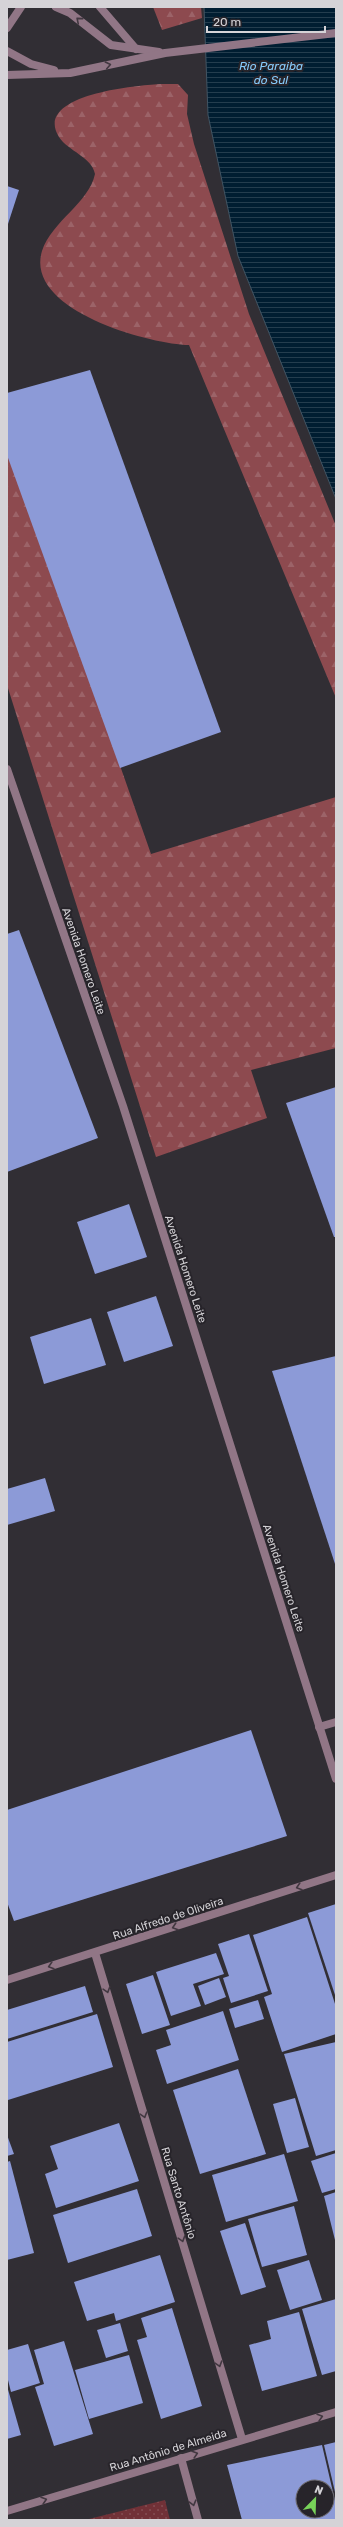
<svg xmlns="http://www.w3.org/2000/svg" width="343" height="2527" font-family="Rubik,sans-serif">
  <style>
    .forest { fill: url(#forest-firs) }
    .park { fill: url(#park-dots) }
    .water { fill: url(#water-rules); stroke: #405463 }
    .building { fill: #8c9ad7; fill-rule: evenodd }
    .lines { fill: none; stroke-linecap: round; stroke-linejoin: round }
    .minor { stroke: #917686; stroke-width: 8 }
    .tertiary { stroke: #917686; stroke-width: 8 }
    .oneway { stroke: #423841 }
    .labels { text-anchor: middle; stroke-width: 4; stroke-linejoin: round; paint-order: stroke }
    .street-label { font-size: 11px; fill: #d5d3d7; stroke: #27242a }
    .water-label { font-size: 12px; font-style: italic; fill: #87cbfb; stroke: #27242a }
  </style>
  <defs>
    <pattern id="forest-firs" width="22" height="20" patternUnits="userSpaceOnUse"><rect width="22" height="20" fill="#8d4a4f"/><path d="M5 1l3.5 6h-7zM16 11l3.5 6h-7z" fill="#9c6368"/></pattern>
    <pattern id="park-dots" width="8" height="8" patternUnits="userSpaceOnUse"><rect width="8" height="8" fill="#713137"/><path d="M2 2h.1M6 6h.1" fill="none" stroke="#844e53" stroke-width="1.8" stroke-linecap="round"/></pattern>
    <pattern id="water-rules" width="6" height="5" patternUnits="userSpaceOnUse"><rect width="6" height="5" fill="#001d31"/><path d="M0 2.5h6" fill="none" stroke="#243d4e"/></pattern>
  </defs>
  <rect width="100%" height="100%" fill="#312e34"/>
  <g class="forest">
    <polygon points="153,7 201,7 202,18 162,30"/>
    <path d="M 161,84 L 178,84 L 188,95 L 187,114 L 194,144 L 249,314 L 336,526 L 336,698 L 189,345 C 149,344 24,310 42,251 C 52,221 89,203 95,174 C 92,157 68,151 59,137 C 32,94 140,85 161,84 Z"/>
    <polygon points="7,443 151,854 336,797 336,1048 251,1070 267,1118 156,1157 7,685"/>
  </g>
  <polygon class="park" points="165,2500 170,2520 85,2520"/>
  <polygon class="water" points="204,7 336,7 336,499 238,256 208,115"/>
  <g class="building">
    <polygon points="7,186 19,190 7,227"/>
    <polygon points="90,370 221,732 120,768 7,455 7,393"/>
    <polygon points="19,930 98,1138 7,1172 7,934"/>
    <polygon points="336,1087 336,1237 334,1237 286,1103"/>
    <polygon points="129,1204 147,1257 95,1274 77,1222"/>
    <polygon points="156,1296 173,1346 124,1362 107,1312"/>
    <polygon points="91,1318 106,1365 44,1384 30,1337"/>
    <polygon points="336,1356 336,1567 272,1371"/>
    <polygon points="45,1478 55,1511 7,1525 7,1489"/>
    <polygon points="251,1730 287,1836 14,1921 7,1902 7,1810"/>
    <polygon points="336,1904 336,1998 308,1913"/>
    <polygon points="307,1917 336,2007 336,2034 282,2052 264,1997 272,1994 253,1935"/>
    <polygon points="249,1934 268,1991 231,2003 223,1978 229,1976 218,1944"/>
    <polygon points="216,1953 224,1974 193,1984 201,2006 171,2016 156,1972"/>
    <polygon points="153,1975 170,2025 142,2034 126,1984"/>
    <polygon points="219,1978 226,1997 205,2005 198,1986"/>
    <polygon points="85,1986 93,2012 7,2039 7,2010"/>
    <polygon points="258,2000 264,2019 235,2028 229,2009"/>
    <polygon points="223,2011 239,2060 167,2084 156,2050 171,2045 166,2030"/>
    <polygon points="97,2014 113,2067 8,2100 7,2042"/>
    <polygon points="336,2042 336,2150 316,2156 284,2054"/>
    <polygon points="238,2069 266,2154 200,2174 173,2090"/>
    <polygon points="295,2098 309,2147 287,2153 273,2104"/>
    <polygon points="119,2123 139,2181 56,2208 45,2174 58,2169 50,2146"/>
    <polygon points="7,2135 14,2154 7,2156"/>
    <polygon points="336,2153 336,2189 322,2193 311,2161"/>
    <polygon points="284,2154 298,2201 226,2222 212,2175"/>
    <polygon points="10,2161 34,2253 7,2260 7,2162"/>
    <polygon points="137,2189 152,2236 68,2263 53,2215"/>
    <polygon points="336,2192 336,2240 335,2240 324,2196"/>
    <polygon points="294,2206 307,2255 262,2267 248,2219"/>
    <polygon points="245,2223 266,2287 241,2295 220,2231"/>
    <polygon points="160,2255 175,2302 116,2321 114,2313 87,2321 74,2282"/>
    <polygon points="309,2260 322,2300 290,2310 277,2270"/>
    <polygon points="336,2299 336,2371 322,2375 302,2309"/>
    <polygon points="172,2308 202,2406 161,2419 137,2340 147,2337 141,2318"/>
    <polygon points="299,2312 317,2376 262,2391 249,2345 271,2339 267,2321"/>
    <polygon points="120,2323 128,2351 106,2358 97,2330"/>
    <polygon points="64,2341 93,2434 54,2446 35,2387 44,2384 34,2350"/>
    <polygon points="28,2344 40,2383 11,2392 7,2376 7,2350"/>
    <polygon points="129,2355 143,2403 89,2419 75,2370"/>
    <polygon points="7,2386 21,2435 7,2439"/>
    <polygon points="336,2442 336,2492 335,2492 324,2445"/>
    <path d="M 322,2445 L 336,2505 L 336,2520 L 242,2520 L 227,2465 ZM 303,2487 L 327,2487 L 327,2511 L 303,2511 Z"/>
  </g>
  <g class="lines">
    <g class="minor">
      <polyline points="319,1727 336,1722"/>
      <polyline points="95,1953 242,2439"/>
      <polyline points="7,1980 336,1875"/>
      <polyline points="181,2458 198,2520"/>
      <polyline points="7,2511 336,2412"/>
    </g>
    <g class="tertiary">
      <polyline points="56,7 70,13 111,45 159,52"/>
      <polyline points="100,7 136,49"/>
      <polyline points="7,28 21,7"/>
      <polyline points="7,51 31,64 54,70"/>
      <polyline points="7,75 70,73 165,53 336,33"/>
      <polyline points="7,769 123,1106 336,1779"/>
    </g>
  </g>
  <defs><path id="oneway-chevron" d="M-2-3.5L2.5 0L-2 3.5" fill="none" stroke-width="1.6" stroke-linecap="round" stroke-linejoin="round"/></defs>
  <g class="oneway">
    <use href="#oneway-chevron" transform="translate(79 20) rotate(-140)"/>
    <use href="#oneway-chevron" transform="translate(108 65) rotate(-12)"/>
    <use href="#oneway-chevron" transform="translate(299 1887) rotate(162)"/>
    <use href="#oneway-chevron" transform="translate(175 1927) rotate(162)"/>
    <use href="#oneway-chevron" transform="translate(51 1966) rotate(163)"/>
    <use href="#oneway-chevron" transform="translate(107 1990) rotate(73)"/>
    <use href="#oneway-chevron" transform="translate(144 2115) rotate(73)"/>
    <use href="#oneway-chevron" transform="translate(182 2239) rotate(73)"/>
    <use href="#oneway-chevron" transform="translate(219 2364) rotate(73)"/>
    <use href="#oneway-chevron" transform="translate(320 2417) rotate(-16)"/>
    <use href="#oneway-chevron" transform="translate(195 2454) rotate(-17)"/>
    <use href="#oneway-chevron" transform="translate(44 2500) rotate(-17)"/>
    <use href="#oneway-chevron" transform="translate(193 2503) rotate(75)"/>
  </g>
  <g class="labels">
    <g class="street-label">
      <text transform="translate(84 961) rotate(71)" y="4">Avenida Homero Leite</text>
      <text transform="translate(186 1269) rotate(72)" y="4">Avenida Homero Leite</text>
      <text transform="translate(284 1578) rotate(72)" y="4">Avenida Homero Leite</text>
      <text transform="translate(168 1918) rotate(-18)" y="4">Rua Alfredo de Oliveira</text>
      <text transform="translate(179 2193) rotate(73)" y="4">Rua Santo Antônio</text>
      <text transform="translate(168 2450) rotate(-17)" y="4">Rua Antônio de Almeida</text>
    </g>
    <g class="water-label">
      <text x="271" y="70">Rio Paraiba<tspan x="271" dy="14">do Sul</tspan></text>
    </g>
  </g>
  <rect width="343" height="2527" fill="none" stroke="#d5d3d7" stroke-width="16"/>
  <g transform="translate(315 2499) rotate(23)"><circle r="19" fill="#27242a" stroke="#6d6a6f"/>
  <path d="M0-3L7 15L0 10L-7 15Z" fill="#77d259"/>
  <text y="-6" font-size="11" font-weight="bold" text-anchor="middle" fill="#d5d3d7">N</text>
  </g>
  <path d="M207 26v6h118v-6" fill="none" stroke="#d5d3d7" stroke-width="2"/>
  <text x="213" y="26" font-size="12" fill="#d5d3d7" stroke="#27242a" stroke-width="3" paint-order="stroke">20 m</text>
</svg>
